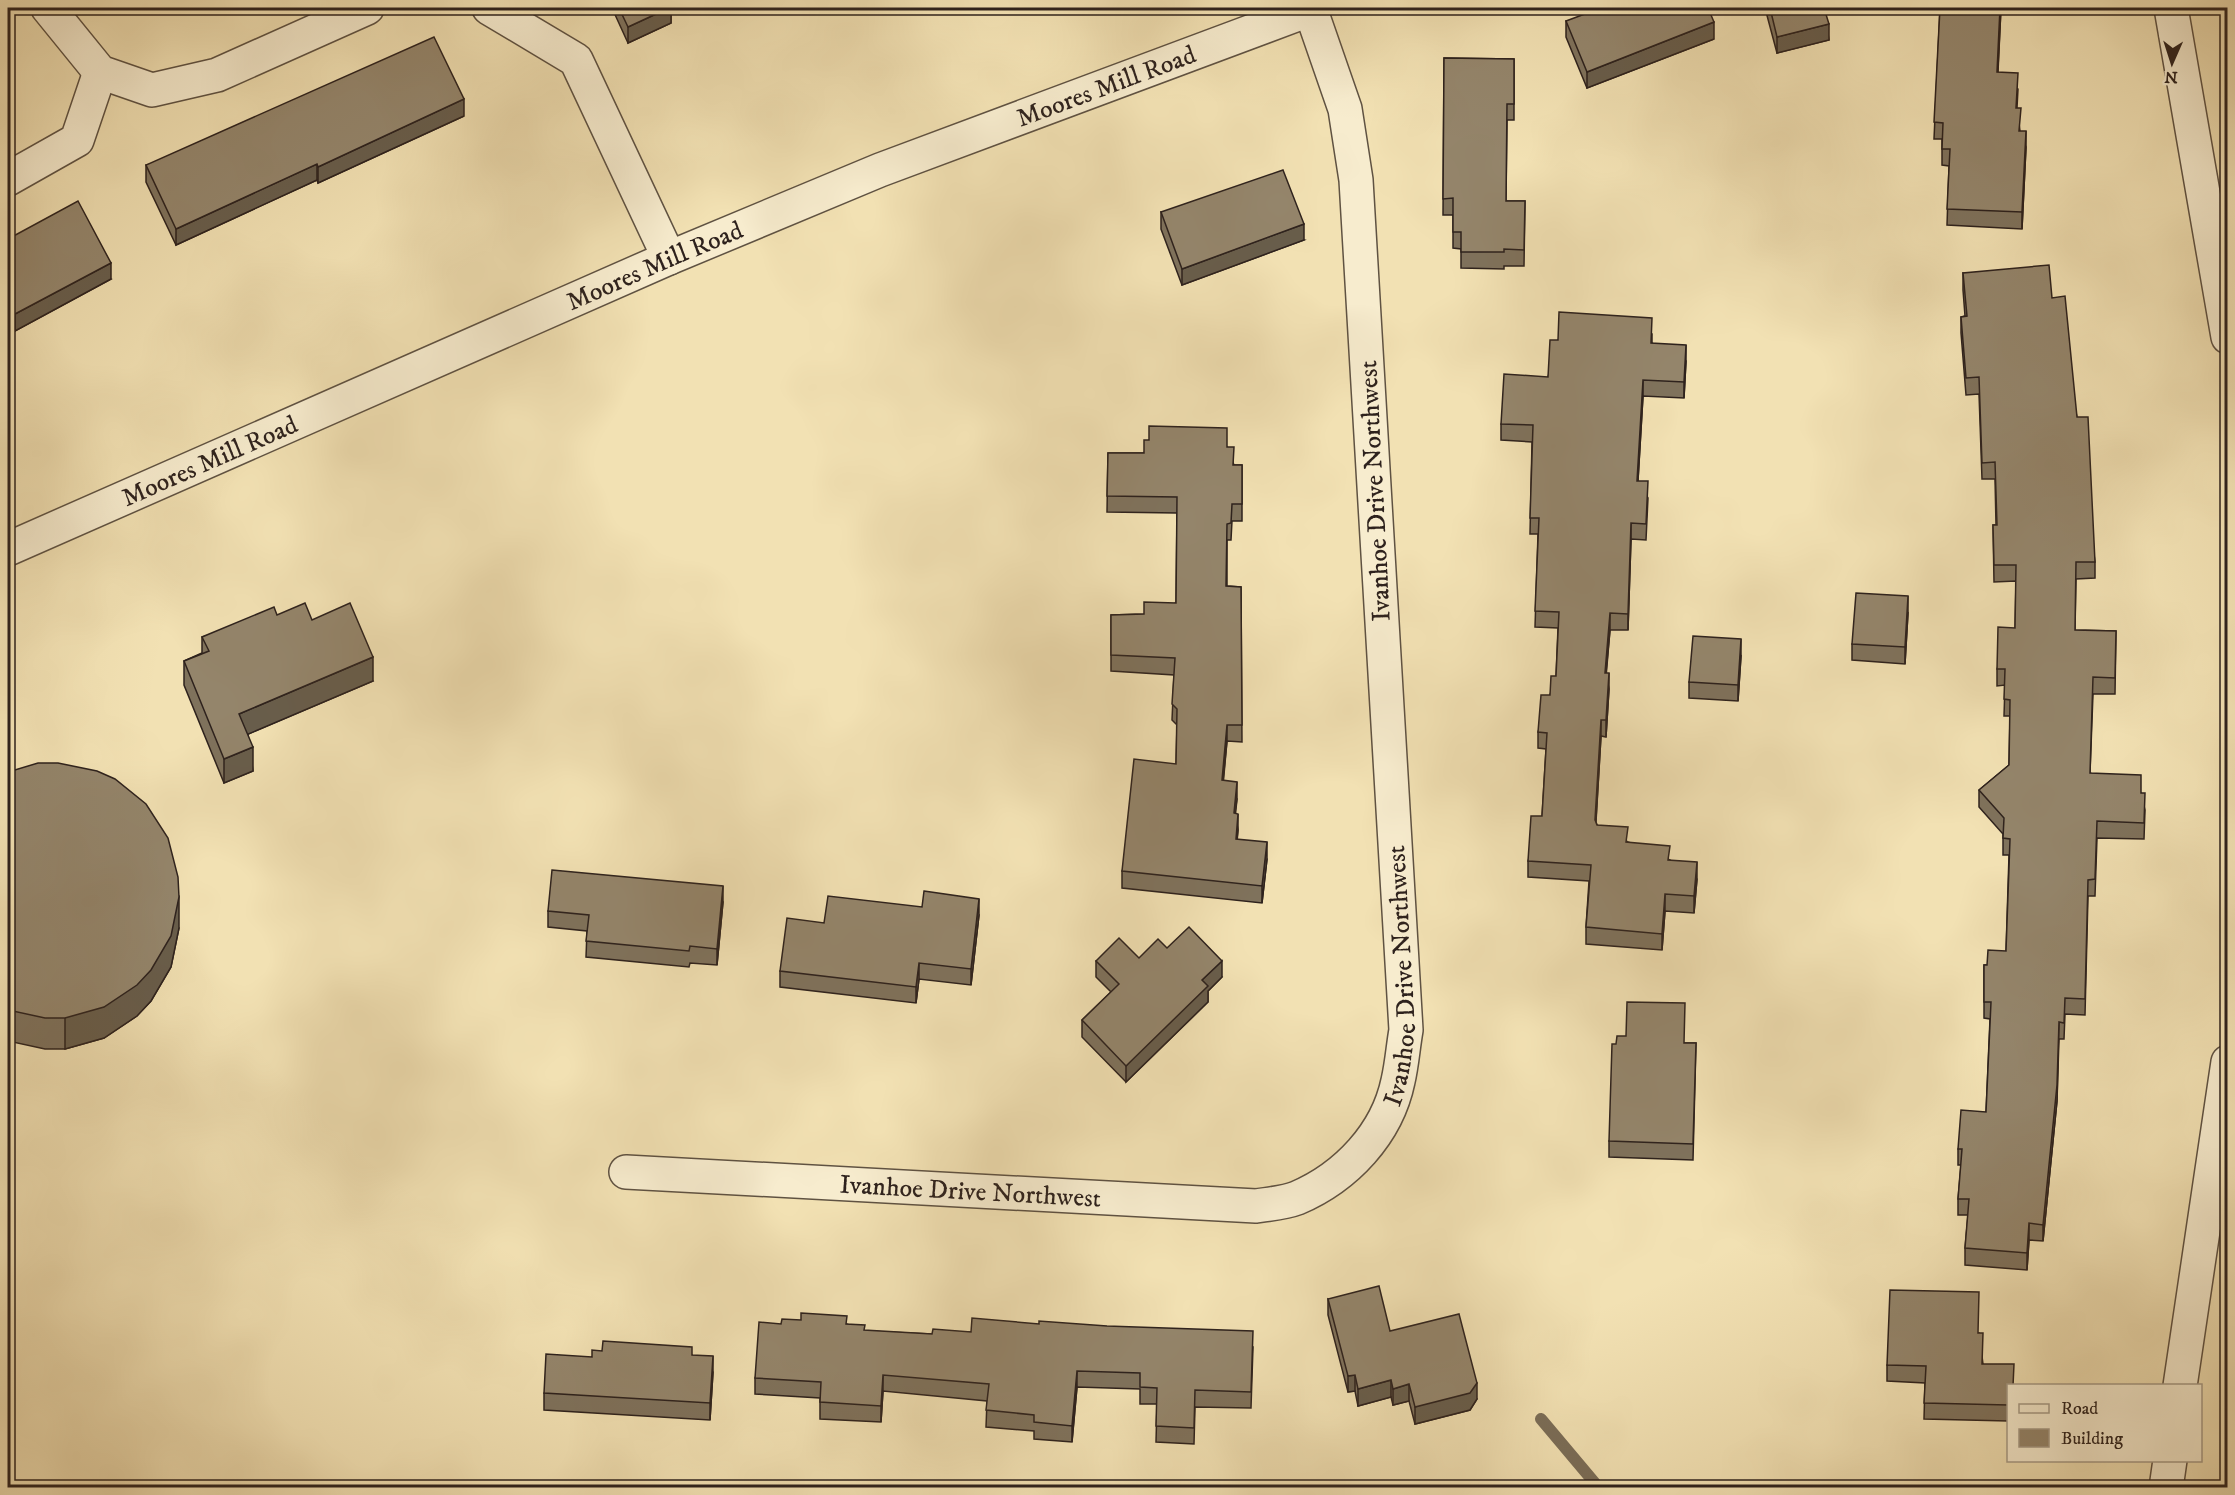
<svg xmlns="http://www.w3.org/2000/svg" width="2235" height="1495" font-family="'IM FELL DW Pica',serif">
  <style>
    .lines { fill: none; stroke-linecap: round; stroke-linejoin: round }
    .stream { stroke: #7b6e58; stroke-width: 12 }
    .minor-casing { stroke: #5f5242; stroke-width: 36 }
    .minor { stroke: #f7ecce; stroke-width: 33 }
    .wall { fill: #7f725c; stroke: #2e221d; stroke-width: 1.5 }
    .shaded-wall { fill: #685d4b; stroke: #2e221d; stroke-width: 1.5 }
    .building { fill: #94856b; stroke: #2e221d; stroke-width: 1.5 }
    .labels { text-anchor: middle; stroke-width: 6; stroke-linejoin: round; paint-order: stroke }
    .street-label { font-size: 26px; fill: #2e221d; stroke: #f7ecce }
  </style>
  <rect width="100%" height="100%" fill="#f2e1b3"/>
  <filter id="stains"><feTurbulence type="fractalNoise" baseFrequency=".00333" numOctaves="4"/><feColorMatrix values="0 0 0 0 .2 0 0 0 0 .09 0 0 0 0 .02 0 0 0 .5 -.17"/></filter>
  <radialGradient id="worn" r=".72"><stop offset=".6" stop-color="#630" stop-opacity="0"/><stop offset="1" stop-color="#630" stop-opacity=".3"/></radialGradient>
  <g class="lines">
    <polyline class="stream" points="1541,1419 1599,1488"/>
    <g class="minor-casing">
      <g id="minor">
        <polyline points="48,8 100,72 152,90 217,75 367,8"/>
        <polyline points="489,8 576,60 669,258"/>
        <polyline points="2171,8 2228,337"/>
        <polyline points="8,179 77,140 100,72"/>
        <path id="s1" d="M 8,549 L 669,258 L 880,170 L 1314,8"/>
        <path id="s2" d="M 626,1172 L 1256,1206 C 1269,1204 1284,1203 1297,1198 C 1346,1177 1387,1134 1398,1081 C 1402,1064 1403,1047 1406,1030 L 1356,180 L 1345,109 L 1310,8"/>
        <polyline points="2180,1386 2228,1062"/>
        <polyline points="2166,1488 2170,1460"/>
      </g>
    </g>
    <use href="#minor" class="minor"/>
  </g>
  <g class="wall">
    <polygon points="612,8 671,8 671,23 628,43"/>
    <polygon points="1765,8 1824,8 1829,40 1777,53"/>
    <polygon points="1940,8 2001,8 1998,72 2018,89 2017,108 2020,131 2026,147 2022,229 1947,225 1949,166 1942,165 1942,139 1934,139"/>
    <polygon points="1566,21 1714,39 1587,88 1566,37"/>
    <polygon points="1444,58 1514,59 1514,120 1507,120 1506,201 1525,201 1524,266 1504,266 1504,269 1461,268 1461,249 1453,248 1453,215 1443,215"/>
    <polygon points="464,116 318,183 317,180 176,245 146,182 146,165"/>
    <polygon points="1161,212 1304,240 1182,285 1161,229"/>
    <polygon points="8,239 111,279 15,331 11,323 8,325"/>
    <polygon points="1963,273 2052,298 2077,417 2095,562 2095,578 2076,579 2075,630 2116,631 2115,694 2093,694 2090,773 2141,793 2145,810 2144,839 2097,838 2095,896 2088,896 2085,1015 2065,1014 2064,1039 2059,1039 2057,1101 2043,1241 2029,1240 2027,1270 1965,1265 1965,1248 1968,1215 1958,1215 1958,1199 1961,1165 1958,1165 1958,1149 1986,1112 1990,1019 1984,1018 1984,965 1987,965 2006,951 2009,855 2003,855 2003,834 1979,807 1979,790 2009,765 2010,716 2004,716 2005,685 1997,686 1997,669 2015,628 2016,581 1994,582 1993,525 1996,525 1995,479 1982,479 1979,394 1966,395 1961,333 1961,317 1965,316 1963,290"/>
    <polygon points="1652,334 1652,343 1686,361 1684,398 1643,396 1638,481 1648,498 1646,540 1631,539 1628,630 1610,630 1606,673 1609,689 1606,737 1601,736 1596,822 1597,825 1628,842 1670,860 1697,879 1694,913 1665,911 1662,950 1586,944 1586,927 1589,881 1528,877 1528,861 1542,816 1546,749 1538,748 1538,732 1556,676 1558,628 1535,627 1538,534 1530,534 1532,442 1501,440 1501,424 1548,377 1558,340"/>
    <polygon points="1149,440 1227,447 1234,465 1242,465 1242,521 1232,521 1231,540 1227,540 1227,586 1241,587 1242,742 1227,741 1223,781 1237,799 1235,813 1238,830 1237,839 1267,859 1262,903 1122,888 1122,871 1176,764 1177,725 1172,720 1174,675 1111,671 1111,615 1144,614 1176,603 1177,513 1107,512 1108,453 1144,453"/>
    <polygon points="1908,613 1905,664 1852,660 1852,644"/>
    <polygon points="277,615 312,620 373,681 248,734 253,771 224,783 184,685 184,661 202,653 202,637"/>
    <polygon points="1741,656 1738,701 1689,698 1689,682"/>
    <polygon points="8,772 179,928 171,967 151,1001 137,1016 104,1038 65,1049 45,1049 8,1041"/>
    <polygon points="723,902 717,965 690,963 689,967 586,957 587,931 548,927 548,911"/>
    <polygon points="979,915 971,985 919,979 916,1003 780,987 780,971 824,923"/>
    <polygon points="1167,948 1222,977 1208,991 1208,1002 1126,1082 1082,1037 1082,1020 1111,992 1096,977 1096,961 1139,958"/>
    <polygon points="1684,1043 1696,1043 1693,1160 1609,1157 1609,1141"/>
    <polygon points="1328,1299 1390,1331 1477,1399 1470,1410 1415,1424 1409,1401 1393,1405 1391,1397 1358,1406 1355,1391 1348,1392 1328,1315"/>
    <polygon points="781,1324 847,1324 865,1331 932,1334 971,1332 1253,1347 1251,1408 1195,1407 1194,1444 1156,1442 1157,1404 1140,1404 1140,1389 1077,1387 1072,1442 1034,1439 1034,1431 986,1427 987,1401 883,1391 881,1422 820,1419 820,1398 755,1394 755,1378"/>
    <polygon points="1979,1333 1983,1364 2008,1386 2008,1421 1924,1419 1925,1383 1887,1381 1887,1365"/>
    <polygon points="692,1355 713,1372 710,1420 544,1410 544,1393 592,1357"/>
  </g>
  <g class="shaded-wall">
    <polygon points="669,8 671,8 671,23 628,43 628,27"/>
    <polygon points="2000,8 2001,8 1997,88 1997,72"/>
    <polygon points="1714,22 1714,39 1587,88 1587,72"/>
    <polygon points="1829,24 1829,40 1777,53 1777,37"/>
    <polygon points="464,99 464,116 318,183 318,167"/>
    <polygon points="2026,131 2026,147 2022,229 2022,212"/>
    <polygon points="317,164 317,180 176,245 176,229"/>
    <polygon points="1304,224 1304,240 1182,285 1182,269"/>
    <polygon points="111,263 111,279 15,331 15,314"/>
    <polygon points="11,306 11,323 8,325 8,308"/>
    <polygon points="1686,345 1686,361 1684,398 1684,382"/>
    <polygon points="1643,380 1643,396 1637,497 1637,481"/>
    <polygon points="1631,523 1631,539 1628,630 1628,614"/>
    <polygon points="1908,596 1908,613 1905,664 1905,647"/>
    <polygon points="1610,613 1610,630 1605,689 1605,673"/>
    <polygon points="1741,639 1741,656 1738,701 1738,685"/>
    <polygon points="373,657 373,681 239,738 239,714"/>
    <polygon points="1609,673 1609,689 1606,737 1606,720"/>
    <polygon points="1601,720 1601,736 1595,836 1595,820"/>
    <polygon points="1227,725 1227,741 1222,797 1222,780"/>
    <polygon points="253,747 253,771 224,783 224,759"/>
    <polygon points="1237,782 1237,799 1234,829 1234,813"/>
    <polygon points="1238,814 1238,830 1236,855 1236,839"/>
    <polygon points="1267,842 1267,859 1262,903 1262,886"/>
    <polygon points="1697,862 1697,879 1694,913 1694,896"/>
    <polygon points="723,886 723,902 717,965 717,949"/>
    <polygon points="1665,894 1665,911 1662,950 1662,934"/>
    <polygon points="179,897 179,928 171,967 151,1001 137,1016 104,1038 65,1049 65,1018"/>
    <polygon points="979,899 979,915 971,985 971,969"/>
    <polygon points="1222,961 1222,977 1208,991 1208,1002 1126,1082 1126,1066 1202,980"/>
    <polygon points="919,963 919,979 916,1003 916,987"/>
    <polygon points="2059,1022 2057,1101 2043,1241 2043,1225"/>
    <polygon points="2029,1223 2029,1240 2027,1270 2027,1253"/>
    <polygon points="713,1356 713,1372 710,1420 710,1403"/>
    <polygon points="1077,1371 1077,1387 1072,1442 1072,1426"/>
    <polygon points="883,1375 883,1391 881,1422 881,1406"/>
    <polygon points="1355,1375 1355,1391 1348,1392 1348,1376"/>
    <polygon points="1391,1380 1391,1397 1358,1406 1358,1389"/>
    <polygon points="1477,1383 1477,1399 1470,1410 1415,1424 1415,1407"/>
    <polygon points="1409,1384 1409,1401 1393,1405 1393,1389"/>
  </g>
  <g class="building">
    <polygon points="619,8 669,8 628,27"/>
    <polygon points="1601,8 1708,8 1714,22 1587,72 1566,21"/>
    <polygon points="1770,8 1824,8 1829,24 1777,37"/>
    <polygon points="1940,8 2000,8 1997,72 2018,73 2016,108 2021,108 2019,131 2026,131 2022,212 1947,209 1950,149 1942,149 1943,123 1934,122"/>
    <polygon points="434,37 464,99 318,167 317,164 176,229 146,165"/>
    <polygon points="1444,58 1514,59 1514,104 1507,104 1506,201 1525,201 1524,250 1504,249 1504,252 1461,252 1461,232 1453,232 1453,198 1443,199"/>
    <polygon points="1283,170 1304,224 1182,269 1161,212"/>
    <polygon points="78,201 111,263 15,314 11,306 8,308 8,239"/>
    <polygon points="2049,265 2052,298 2065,296 2077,417 2088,417 2095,562 2076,562 2075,630 2116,631 2115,678 2093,677 2090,773 2141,775 2141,793 2145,793 2144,823 2097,821 2095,879 2088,880 2085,999 2065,998 2064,1023 2059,1022 2057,1085 2043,1225 2029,1223 2027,1253 1965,1248 1969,1199 1958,1199 1962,1149 1958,1149 1961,1110 1986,1112 1991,1002 1984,1002 1984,965 1987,965 1988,950 2006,951 2010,839 2003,838 2004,818 1979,790 2009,765 2010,700 2004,699 2005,669 1997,669 1998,627 2015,628 2016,565 1994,565 1993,525 1997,525 1995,462 1982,463 1979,377 1966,378 1961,317 1967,316 1963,273"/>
    <polygon points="1559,312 1652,318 1651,343 1686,345 1684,382 1643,380 1637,481 1648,481 1646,524 1631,523 1628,614 1610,613 1605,673 1609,673 1606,720 1601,720 1595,820 1597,825 1628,827 1626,842 1670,846 1668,860 1697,862 1694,896 1665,894 1662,934 1586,927 1591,865 1528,861 1531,816 1542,816 1547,733 1538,732 1541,695 1550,695 1551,676 1556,676 1559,612 1535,611 1539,518 1530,518 1533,425 1501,424 1504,374 1548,377 1550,340 1558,340"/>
    <polygon points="1149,426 1227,428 1227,447 1234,447 1233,465 1242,465 1242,504 1232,504 1231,523 1227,524 1226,586 1241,587 1242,725 1227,725 1222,780 1237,782 1234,813 1238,814 1236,839 1267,842 1262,886 1122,871 1134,759 1176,764 1177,709 1172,704 1175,658 1111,655 1111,615 1144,614 1144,602 1176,603 1177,497 1107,496 1108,453 1144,453 1144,440 1149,440"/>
    <polygon points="1856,593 1908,596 1905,647 1852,644"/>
    <polygon points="305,603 312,620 350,603 373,657 239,714 253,747 224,759 184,661 209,651 202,637 274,607 277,615"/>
    <polygon points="1693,636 1741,639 1738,685 1689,682"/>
    <polygon points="38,763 58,763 97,771 115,779 146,804 168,838 178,877 179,897 171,936 151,970 137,985 104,1007 65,1018 45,1018 8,1010 8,772"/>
    <polygon points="552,870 723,886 717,949 690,946 689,951 586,941 589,915 548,911"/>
    <polygon points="924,891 979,899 971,969 919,963 916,987 780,971 787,918 824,923 828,896 922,907"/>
    <polygon points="1189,927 1222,961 1202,980 1208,986 1126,1066 1082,1020 1119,984 1096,961 1119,938 1139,958 1158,939 1167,948"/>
    <polygon points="1627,1002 1685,1003 1684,1043 1696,1043 1693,1144 1609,1141 1612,1044 1616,1044 1617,1036 1626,1036"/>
    <polygon points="1379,1286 1390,1331 1459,1314 1477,1383 1470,1393 1415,1407 1409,1384 1393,1389 1391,1380 1358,1389 1355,1375 1348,1376 1328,1299"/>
    <polygon points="1890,1290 1979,1292 1978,1333 1983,1333 1982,1364 2014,1364 2013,1386 2008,1386 2008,1405 1924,1403 1926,1366 1887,1365"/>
    <polygon points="801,1313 847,1316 846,1324 865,1325 864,1330 932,1334 933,1329 971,1332 972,1318 1039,1324 1039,1321 1107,1326 1253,1331 1251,1392 1195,1390 1194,1428 1156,1426 1157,1388 1140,1387 1140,1373 1077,1371 1072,1426 1034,1422 1034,1415 986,1410 989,1384 883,1375 881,1406 820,1402 821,1382 755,1378 759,1322 781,1324 782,1319 801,1320"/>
    <polygon points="603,1341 692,1347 692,1355 713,1356 710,1403 544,1393 546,1354 592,1357 592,1350 602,1351"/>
  </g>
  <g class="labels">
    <g class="street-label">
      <text dy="9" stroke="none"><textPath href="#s1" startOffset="1192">Moores Mill Road</textPath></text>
      <text dy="9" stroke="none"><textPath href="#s1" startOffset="706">Moores Mill Road</textPath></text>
      <text dy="9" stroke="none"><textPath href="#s1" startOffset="220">Moores Mill Road</textPath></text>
      <text transform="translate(1374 491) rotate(-93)" y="9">Ivanhoe Drive Northwest</text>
      <text dy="9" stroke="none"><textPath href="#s2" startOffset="939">Ivanhoe Drive Northwest</textPath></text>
      <text dy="9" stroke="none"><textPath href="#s2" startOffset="345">Ivanhoe Drive Northwest</textPath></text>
    </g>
  </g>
  <rect width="2235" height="1495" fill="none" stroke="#f2e1b3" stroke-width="30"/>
  <rect x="9" y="9" width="2217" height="1477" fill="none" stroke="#2e221d" stroke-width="3"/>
  <rect x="15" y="15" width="2205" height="1465" fill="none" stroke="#2e221d" stroke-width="1.5"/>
  <rect x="2007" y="1384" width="195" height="78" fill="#f7ecce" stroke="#a79b87" stroke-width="1.5"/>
  <rect x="2019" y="1404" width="30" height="9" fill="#f7ecce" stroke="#a79b87" stroke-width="1.5"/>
  <text x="2061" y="1414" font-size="18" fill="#2e221d">Road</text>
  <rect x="2019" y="1429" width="30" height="18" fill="#94856b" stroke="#a79b87" stroke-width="1.5"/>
  <text x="2061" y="1444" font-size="18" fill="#2e221d">Building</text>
  <g transform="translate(2172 63) rotate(183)" stroke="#f7ecce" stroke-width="4.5" paint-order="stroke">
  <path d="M0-4.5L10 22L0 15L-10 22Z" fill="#2e221d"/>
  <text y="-9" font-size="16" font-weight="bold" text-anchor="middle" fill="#2e221d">N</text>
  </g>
  <rect width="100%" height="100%" filter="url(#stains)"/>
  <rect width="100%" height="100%" fill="url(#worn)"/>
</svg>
